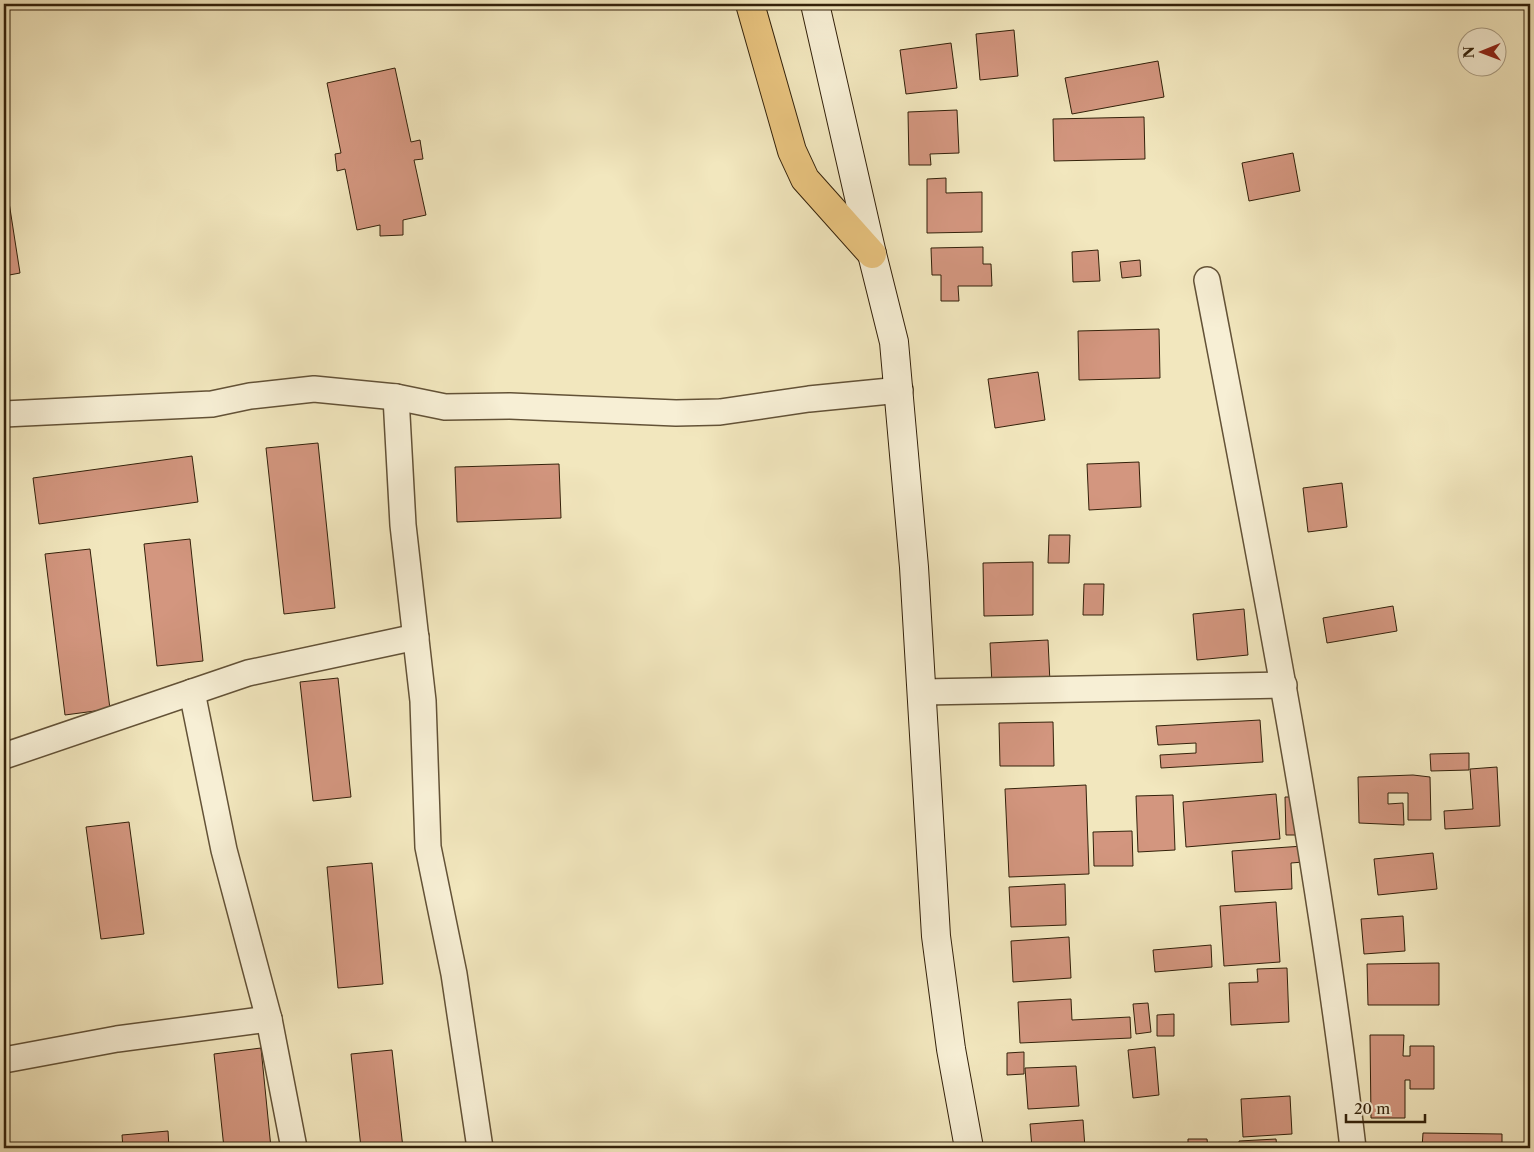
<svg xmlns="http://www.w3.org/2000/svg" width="1534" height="1152" font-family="'Libre Caslon Text',serif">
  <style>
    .building { fill: #d3967f; stroke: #33210a }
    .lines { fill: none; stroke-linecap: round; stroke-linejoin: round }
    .minor-casing { stroke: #635237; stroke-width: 28 }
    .secondary-casing { stroke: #33210a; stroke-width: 30 }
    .motorway-casing { stroke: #33210a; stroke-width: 30 }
    .minor { stroke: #f7efd5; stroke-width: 25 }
    .secondary { stroke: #f7efd5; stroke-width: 28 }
    .motorway { stroke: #e9c47f; stroke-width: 28 }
  </style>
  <rect width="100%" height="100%" fill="#f2e7be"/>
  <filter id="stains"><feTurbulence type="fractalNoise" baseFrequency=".004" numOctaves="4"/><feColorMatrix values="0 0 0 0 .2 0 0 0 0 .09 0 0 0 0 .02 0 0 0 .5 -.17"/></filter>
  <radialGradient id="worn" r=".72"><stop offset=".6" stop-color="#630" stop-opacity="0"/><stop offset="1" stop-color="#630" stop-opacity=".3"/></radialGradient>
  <g class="building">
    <polygon points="1014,30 1018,76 980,80 976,34"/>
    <polygon points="951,43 957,88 906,94 900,50"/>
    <polygon points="1158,61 1164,97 1072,114 1065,78"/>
    <polygon points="395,68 411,142 420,140 423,159 414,160 426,215 403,220 403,235 380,236 380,225 357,230 345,169 337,171 335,154 341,153 327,83"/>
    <polygon points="957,110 959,153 930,154 931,165 909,165 908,112"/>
    <polygon points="1144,117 1145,159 1054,161 1053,119"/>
    <polygon points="1293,153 1300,191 1249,201 1242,163"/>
    <polygon points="4,170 20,273 4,276"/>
    <polygon points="946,178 946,193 982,192 982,232 927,233 927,179"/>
    <polygon points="983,247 983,264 991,264 992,286 958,286 959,301 941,301 941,275 932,275 931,248"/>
    <polygon points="1098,250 1100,281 1073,282 1072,252"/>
    <polygon points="1140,260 1141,276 1122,278 1120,262"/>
    <polygon points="1159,329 1160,378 1079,380 1078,331"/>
    <polygon points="1038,372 1045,420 995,428 988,379"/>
    <polygon points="318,443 335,608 284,614 266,448"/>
    <polygon points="192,456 198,502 39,524 33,478"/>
    <polygon points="1139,462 1141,507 1089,510 1087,464"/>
    <polygon points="559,464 561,518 457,522 455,467"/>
    <polygon points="1342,483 1347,527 1308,532 1303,488"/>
    <polygon points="1049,535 1070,535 1069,563 1048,563"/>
    <polygon points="190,539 203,661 157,666 144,544"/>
    <polygon points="90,549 110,709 65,715 45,554"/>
    <polygon points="1033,562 1033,615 984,616 983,563"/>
    <polygon points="1084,584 1104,584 1103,615 1083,615"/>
    <polygon points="1393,606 1397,631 1327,643 1323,618"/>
    <polygon points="1244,609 1248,655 1197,660 1193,614"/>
    <polygon points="1048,640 1050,683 992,685 990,643"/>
    <polygon points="338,678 351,797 313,801 300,682"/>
    <polygon points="1260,720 1263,762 1161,768 1160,755 1196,753 1196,743 1158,745 1156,726"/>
    <polygon points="1053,722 1054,766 1000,766 999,723"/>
    <polygon points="1469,753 1469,770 1431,771 1430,754"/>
    <polygon points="1497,767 1500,826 1445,829 1444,811 1473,809 1470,769"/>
    <polygon points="1413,775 1430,777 1431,820 1408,820 1408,793 1388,793 1388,804 1403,803 1404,825 1359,823 1358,777"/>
    <polygon points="1086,785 1089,874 1009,877 1005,789"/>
    <polygon points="1276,794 1280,839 1186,847 1183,802"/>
    <polygon points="1173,795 1175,850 1138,852 1136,796"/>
    <polygon points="1285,797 1297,797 1297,835 1286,835"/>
    <polygon points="129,822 144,934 101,939 86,827"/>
    <polygon points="1132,831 1133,866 1094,866 1093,832"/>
    <polygon points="1303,846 1303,862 1291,863 1292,889 1235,892 1232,851"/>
    <polygon points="1433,853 1437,889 1378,895 1374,859"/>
    <polygon points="372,863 383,984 338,988 327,867"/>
    <polygon points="1065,884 1066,925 1011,927 1009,887"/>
    <polygon points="1276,902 1280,962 1224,966 1220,906"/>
    <polygon points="1403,916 1405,951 1364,954 1361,919"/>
    <polygon points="1069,937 1071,978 1013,982 1011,941"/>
    <polygon points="1211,945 1212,967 1155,972 1153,950"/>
    <polygon points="1439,963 1439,1005 1368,1005 1367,964"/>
    <polygon points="1287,968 1289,1022 1231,1025 1229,983 1258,982 1257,969"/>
    <polygon points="1071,999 1072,1020 1130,1017 1131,1038 1020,1043 1018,1002"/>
    <polygon points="1148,1003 1151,1032 1136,1034 1133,1004"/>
    <polygon points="1174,1014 1174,1036 1157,1036 1157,1015"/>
    <polygon points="1370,1035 1404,1035 1403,1056 1410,1056 1410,1046 1434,1046 1434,1089 1410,1089 1410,1080 1405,1080 1405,1118 1371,1118"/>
    <polygon points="1155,1047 1159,1095 1133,1098 1128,1050"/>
    <polygon points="261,1048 271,1148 224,1148 214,1054"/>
    <polygon points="392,1050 403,1148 361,1148 351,1054"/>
    <polygon points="1024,1052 1024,1074 1007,1075 1007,1053"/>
    <polygon points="1076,1066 1079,1106 1028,1109 1025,1068"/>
    <polygon points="1290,1096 1292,1134 1243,1137 1241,1099"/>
    <polygon points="1083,1120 1085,1148 1032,1148 1030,1124"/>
    <polygon points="168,1131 169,1148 123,1148 122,1135"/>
    <polygon points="1423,1133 1502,1134 1502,1148 1422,1148"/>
    <polygon points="1188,1139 1207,1139 1208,1148 1188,1148"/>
    <polygon points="1276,1139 1277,1148 1239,1148 1239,1141"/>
  </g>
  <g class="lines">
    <g class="minor-casing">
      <g id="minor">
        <path d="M 1207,280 C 1262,568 1319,857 1353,1148"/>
        <polyline points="396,397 403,525 423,701 428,847 454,974 480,1148"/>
        <polyline points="4,414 212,404 250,396 314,389 396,397 445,407 510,406 676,413 720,412 809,399 900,390"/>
        <polyline points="192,692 224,850 269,1019 294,1148"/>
        <polyline points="923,692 1284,685"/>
        <polyline points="4,756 248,673 416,637"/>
        <polyline points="4,1060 117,1039 269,1019"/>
      </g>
    </g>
    <g class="secondary-casing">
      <polyline id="secondary" points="815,4 872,254 894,342 914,567 936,936 951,1049 969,1148"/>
    </g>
    <g class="motorway-casing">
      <polyline id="motorway" points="750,4 792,151 805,179 872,254"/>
    </g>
    <use href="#minor" class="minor"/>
    <use href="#secondary" class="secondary"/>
    <use href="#motorway" class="motorway"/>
  </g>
  <rect width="1534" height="1152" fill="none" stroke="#f2e7be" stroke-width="20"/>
  <rect x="5" y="5" width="1524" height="1142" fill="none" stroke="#33210a" stroke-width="2.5"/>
  <rect x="10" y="10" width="1514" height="1132" fill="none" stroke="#33210a"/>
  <g transform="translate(1482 52) rotate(269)"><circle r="24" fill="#f7efd5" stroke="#a99d84"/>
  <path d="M0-4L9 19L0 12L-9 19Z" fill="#8f2418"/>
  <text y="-8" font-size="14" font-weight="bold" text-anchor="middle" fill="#33210a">N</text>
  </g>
  <path d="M1346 1114v8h79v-8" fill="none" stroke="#33210a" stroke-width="2.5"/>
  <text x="1354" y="1114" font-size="15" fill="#33210a" stroke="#f7efd5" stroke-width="4" paint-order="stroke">20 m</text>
  <rect width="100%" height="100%" filter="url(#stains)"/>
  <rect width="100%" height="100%" fill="url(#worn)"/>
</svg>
